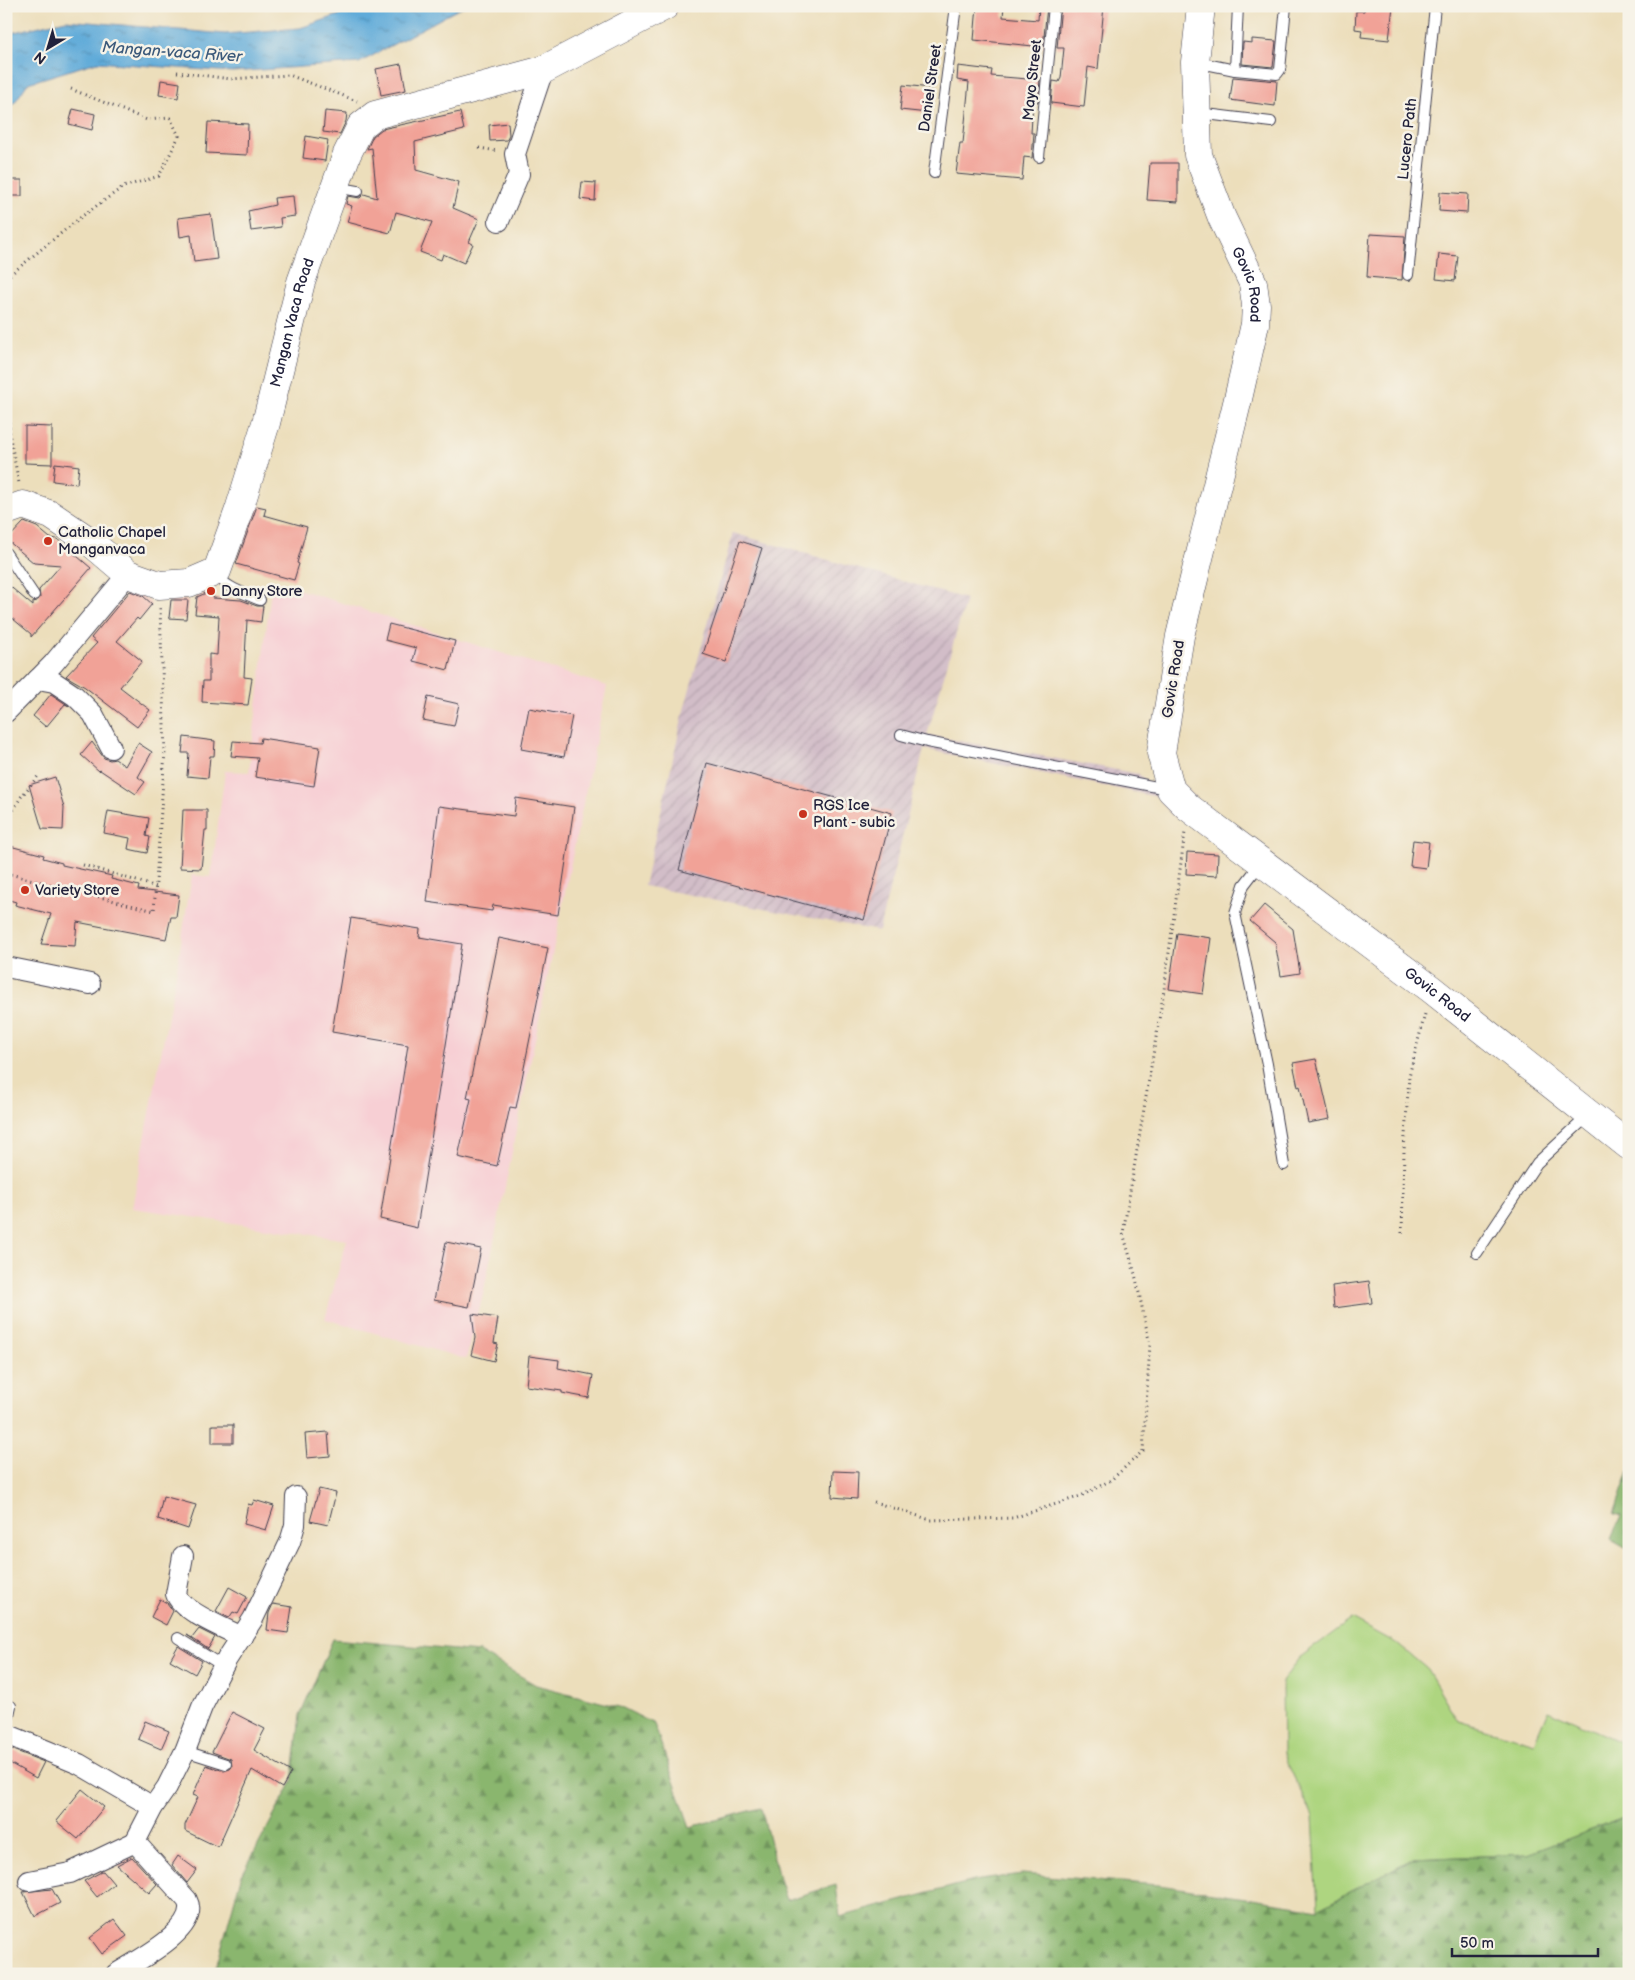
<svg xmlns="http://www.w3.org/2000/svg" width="1635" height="1980" font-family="'Balsamiq Sans',sans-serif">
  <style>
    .built { fill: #f7cfd4 }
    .industrial { fill: url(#industrial-furrows) }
    .grass { fill: #aed580; stroke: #687c5e }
    .forest { fill: url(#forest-firs); stroke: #566c54 }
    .water { fill: url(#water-ripples); stroke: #41668a }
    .building { fill: #f1a297 }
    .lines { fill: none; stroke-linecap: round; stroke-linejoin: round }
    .lane-casing { stroke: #403e4e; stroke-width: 12 }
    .street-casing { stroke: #403e4e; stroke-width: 22 }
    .secondary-casing { stroke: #403e4e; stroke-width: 29 }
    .path { stroke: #403e4e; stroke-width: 3; stroke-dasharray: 1 4; stroke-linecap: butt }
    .lane { stroke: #fff; stroke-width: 10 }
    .street { stroke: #fff; stroke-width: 20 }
    .secondary { stroke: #fff; stroke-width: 28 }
    .poi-dot { fill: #c8321e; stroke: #f7f3e8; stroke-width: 2 }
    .labels { text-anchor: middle; stroke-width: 5; stroke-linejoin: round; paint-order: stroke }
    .street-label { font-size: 15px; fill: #22223b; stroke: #f7f3e8 }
    .poi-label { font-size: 15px; fill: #22223b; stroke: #f7f3e8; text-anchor: start }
    .water-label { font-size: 16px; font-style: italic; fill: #3b597a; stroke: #f7f3e8 }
  </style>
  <defs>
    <pattern id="industrial-furrows" width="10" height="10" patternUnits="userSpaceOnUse" patternTransform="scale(1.25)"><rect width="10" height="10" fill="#d2bdc8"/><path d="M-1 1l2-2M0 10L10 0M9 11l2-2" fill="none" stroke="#b4a2ad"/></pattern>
    <pattern id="forest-firs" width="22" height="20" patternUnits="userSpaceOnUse" patternTransform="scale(1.25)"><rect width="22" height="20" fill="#8ab66e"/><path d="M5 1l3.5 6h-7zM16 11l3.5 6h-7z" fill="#70945c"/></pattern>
    <pattern id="water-ripples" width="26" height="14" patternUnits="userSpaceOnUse" patternTransform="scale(1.25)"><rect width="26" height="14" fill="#60abd9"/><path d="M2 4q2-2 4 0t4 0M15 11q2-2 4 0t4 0" fill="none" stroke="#4f8bb1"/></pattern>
  </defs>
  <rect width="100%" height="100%" fill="#f7f3e8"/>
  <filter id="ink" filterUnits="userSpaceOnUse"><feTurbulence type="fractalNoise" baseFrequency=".02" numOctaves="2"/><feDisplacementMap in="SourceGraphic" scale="10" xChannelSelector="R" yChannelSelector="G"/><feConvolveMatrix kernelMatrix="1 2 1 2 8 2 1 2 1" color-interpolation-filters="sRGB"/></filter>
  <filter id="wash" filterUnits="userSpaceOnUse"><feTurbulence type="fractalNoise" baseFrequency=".0096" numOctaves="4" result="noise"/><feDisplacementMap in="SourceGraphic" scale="20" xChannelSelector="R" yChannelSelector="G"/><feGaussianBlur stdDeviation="1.12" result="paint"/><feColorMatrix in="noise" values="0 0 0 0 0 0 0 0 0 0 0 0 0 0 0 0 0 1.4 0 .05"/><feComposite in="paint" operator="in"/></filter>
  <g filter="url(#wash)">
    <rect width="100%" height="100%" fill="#ecdebb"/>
    <polygon class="built" points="272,581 607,686 483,1295 466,1359 325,1319 347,1240 132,1208 176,974 192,875 211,877 225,771 249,772"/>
    <polygon class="industrial" points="733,533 966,599 927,735 1139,774 1158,797 924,749 879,931 644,886 684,710"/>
    <polygon class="grass" points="1352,1619 1396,1643 1427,1669 1458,1721 1534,1743 1548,1710 1629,1746 1629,1800 1626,1817 1528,1854 1412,1859 1318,1909 1313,1817 1283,1754 1282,1682 1299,1658"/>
    <g class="forest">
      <polygon points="1629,1471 1629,1549 1611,1539 1621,1516 1614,1514"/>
      <polygon points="333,1639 479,1652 536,1685 623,1708 654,1724 690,1827 761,1808 780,1882 786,1900 836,1885 840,1917 973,1881 1022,1874 1159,1885 1318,1909 1412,1859 1528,1854 1626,1817 1629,1800 1629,1974 214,1974 241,1877 292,1782 300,1715"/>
    </g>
    <polygon class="water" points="366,6 464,6 359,63 232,72 97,62 28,83 6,115 6,34 66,20 225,34 300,28"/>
    <g id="blocks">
      <g class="building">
        <polygon points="977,6 1004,6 1003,17 1038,20 1039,6 1047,6 1043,47 974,40"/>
        <polygon points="1061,6 1104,6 1098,69 1088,67 1084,107 1051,103 1053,81 1059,82 1061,78 1064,48 1057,48"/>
        <polygon points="1365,6 1393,6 1389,40 1361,37 1362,30 1355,29 1356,11 1364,11"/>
        <polygon points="1252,39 1276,41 1273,67 1242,64 1243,42 1252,43"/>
        <polygon points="401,64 406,90 381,95 376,69"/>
        <polygon points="958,66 992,70 991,76 1040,80 1038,102 1033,101 1031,133 1034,133 1032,158 1024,157 1022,180 956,174 960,143 963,143 969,82 957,80"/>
        <polygon points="1233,77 1277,81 1275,106 1230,100"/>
        <polygon points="161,80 180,83 178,98 159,95"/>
        <polygon points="903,85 931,88 928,113 900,110"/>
        <polygon points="73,109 95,114 92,130 69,124"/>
        <polygon points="325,111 347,113 346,121 340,134 323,132"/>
        <polygon points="460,112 464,130 415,142 416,170 459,182 453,208 479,219 469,242 473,244 464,263 443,254 441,260 420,252 432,222 396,212 390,233 347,222 352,206 346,204 348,196 360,198 364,194 377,198 372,148 367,149 373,136 382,129"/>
        <polygon points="208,122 248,124 247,155 206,153"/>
        <polygon points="508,123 509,135 507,140 490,141 489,125"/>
        <polygon points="306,136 328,140 325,161 303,158"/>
        <polygon points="1150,163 1178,163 1178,202 1147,200"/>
        <polygon points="7,180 22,180 22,196 8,196"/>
        <polygon points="582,182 596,183 595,201 580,199"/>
        <polygon points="1440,192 1468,194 1467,213 1439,211"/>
        <polygon points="293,196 295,216 280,218 281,227 251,231 248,211 275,205 274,198"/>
        <polygon points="211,214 217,259 194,262 191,235 180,237 178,218"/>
        <polygon points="1370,234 1405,236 1402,280 1367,277"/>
        <polygon points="1439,254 1458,256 1455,281 1436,279"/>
        <polygon points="25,426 52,427 52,464 25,463"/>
        <polygon points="55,463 79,466 77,484 53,481"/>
        <polygon points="257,506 266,508 264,515 307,527 297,563 299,564 294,580 236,564"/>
        <polygon points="24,522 37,527 50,538 57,539 91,568 31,637 31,634 6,613 6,583 33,606 33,602 37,601 40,598 39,590 61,565 34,563 7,540"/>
        <polygon points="740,541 762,548 726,662 703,654"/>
        <polygon points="213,590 213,598 241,600 257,606 263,606 261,622 247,620 244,677 252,678 248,705 202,702 203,681 209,681 209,654 217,655 219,616 195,614 197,597"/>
        <polygon points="130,591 143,596 152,604 139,620 137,618 117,641 142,661 120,687 150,710 137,727 85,687 66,676 97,643 91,638"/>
        <polygon points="171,600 188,600 186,619 169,618"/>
        <polygon points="389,624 455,641 448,670 413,661 416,648 385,640"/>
        <polygon points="51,694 69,706 65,704 46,727 33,716"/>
        <polygon points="428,697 459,704 454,726 423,720"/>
        <polygon points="529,708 572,716 564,757 521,749"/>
        <polygon points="184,737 215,741 214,756 210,756 208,778 187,776 189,753 182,753"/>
        <polygon points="261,738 320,747 314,786 255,777 258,758 231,756 233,741 260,743"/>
        <polygon points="92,742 104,758 110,760 115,759 125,766 138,743 152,752 138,777 145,782 136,794 100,770 99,771 81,755"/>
        <polygon points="707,763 892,813 864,920 679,870"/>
        <polygon points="55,777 64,807 63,830 42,829 29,785"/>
        <polygon points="516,798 574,807 558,915 493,905 492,911 427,902 439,806 514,816"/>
        <polygon points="183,810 207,810 207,830 205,830 201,869 180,868"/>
        <polygon points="108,811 149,818 146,836 150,837 147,853 128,849 130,838 104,833"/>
        <polygon points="1413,840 1429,842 1426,868 1410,866"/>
        <polygon points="6,845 44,855 43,858 62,863 62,865 112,876 111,879 139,886 138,890 179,895 176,917 171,917 166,939 77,922 75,946 41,944 51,914 15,905 16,902 6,899"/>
        <polygon points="1187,852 1218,854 1217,876 1186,874"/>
        <polygon points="1264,905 1293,929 1300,973 1281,976 1275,942 1250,921"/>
        <polygon points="351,918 420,929 419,937 462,944 417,1228 380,1219 408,1045 332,1032"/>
        <polygon points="1177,933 1211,938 1203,994 1169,989"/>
        <polygon points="499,938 548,948 516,1108 510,1107 497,1166 458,1157 471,1099 467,1098"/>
        <polygon points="1316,1059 1330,1119 1308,1123 1300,1086 1298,1087 1293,1063"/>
        <polygon points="446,1242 481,1249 469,1307 434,1300"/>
        <polygon points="1369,1281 1372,1303 1334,1308 1332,1286"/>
        <polygon points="472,1314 498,1318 494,1343 498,1344 494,1361 471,1355 475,1338"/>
        <polygon points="529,1356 559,1360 558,1368 593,1375 589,1398 562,1393 562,1391 526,1386"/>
        <rect x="212" y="1425" width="21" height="18"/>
        <polygon points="328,1432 330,1456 307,1458 305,1434"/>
        <polygon points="833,1471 858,1472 857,1499 832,1497"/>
        <polygon points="319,1489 336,1493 328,1525 310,1521"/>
        <polygon points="163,1496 196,1505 188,1529 158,1519"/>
        <polygon points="254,1500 274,1506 266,1530 244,1524 248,1504 252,1505"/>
        <polygon points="229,1587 247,1597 238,1614 233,1612 229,1618 216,1611"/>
        <polygon points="160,1599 167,1603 173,1611 166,1625 151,1617"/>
        <polygon points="273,1604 292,1607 288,1633 267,1630 269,1613"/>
        <polygon points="199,1629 215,1637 208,1649 187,1635 192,1638"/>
        <polygon points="178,1646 202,1661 195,1674 170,1660"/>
        <polygon points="232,1712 265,1729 254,1750 291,1772 282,1788 252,1770 218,1847 185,1831 185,1825 198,1797 193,1795 206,1765 224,1771 230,1769 232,1767 231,1759 212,1752"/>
        <polygon points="145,1721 169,1731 161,1749 138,1739"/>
        <polygon points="11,1749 44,1762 36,1778 6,1761"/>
        <polygon points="82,1789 104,1807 78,1839 56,1821"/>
        <polygon points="178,1856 197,1870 187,1883 172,1865"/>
        <polygon points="132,1857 157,1884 149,1893 117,1865"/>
        <polygon points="103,1871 114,1884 97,1897 84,1881"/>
        <polygon points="52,1889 60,1903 35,1916 23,1892"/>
        <polygon points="114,1919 127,1936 102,1954 90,1938"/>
      </g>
    </g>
  </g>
  <g filter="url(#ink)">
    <use href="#blocks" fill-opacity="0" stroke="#403e4e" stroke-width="1"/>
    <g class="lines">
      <g class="lane-casing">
        <g id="lane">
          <polyline points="1196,62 1235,70 1277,74 1280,70 1286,6"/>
          <polyline points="1235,70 1238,6"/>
          <polyline points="1198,113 1271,122"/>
          <polyline points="1039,157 1054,6"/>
          <polyline points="934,173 956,6"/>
          <polyline points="335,187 358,191"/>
          <polyline points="1408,275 1435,6"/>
          <polyline points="6,553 34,595"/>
          <path d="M 217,572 C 221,587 247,594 260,600"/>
          <polyline points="901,735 927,742 1167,789"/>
          <polyline points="1261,863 1244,885 1235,913 1267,1064 1284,1165"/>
          <polyline points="1477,1253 1537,1163 1589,1115"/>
          <polyline points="178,1638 223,1666"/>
          <polyline points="6,1728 11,1706"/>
          <polyline points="185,1751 226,1764"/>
        </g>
      </g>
      <g class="street-casing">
        <g id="street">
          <polyline points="499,221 519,174 515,154 543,70"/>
          <polyline points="38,679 54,682 75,696 93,714 111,748"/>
          <polyline points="6,712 53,664 128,574"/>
          <polyline points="6,967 90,984"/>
          <path d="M 183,1556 L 176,1594 C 181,1611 226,1629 242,1637"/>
          <polyline points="6,1734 79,1764 153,1807"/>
          <polyline points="29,1881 70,1873 135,1842"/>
          <path d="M 116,1974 C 136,1961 202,1929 187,1900 L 135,1842 L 153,1807 L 167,1787 L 185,1751 L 202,1707 L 227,1659 L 253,1619 L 290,1542 L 295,1525 L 296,1497"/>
        </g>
      </g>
      <g class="secondary-casing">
        <g id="secondary">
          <path id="s1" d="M 1201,6 L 1195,62 L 1198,155 L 1222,218 L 1253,283 L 1256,305 L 1255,324 L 1238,399 L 1180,636 L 1161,753 L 1171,790 L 1188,807 L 1431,989 L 1629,1146"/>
          <path id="s2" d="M 6,511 L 23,505 L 51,515 L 88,540 L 128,574 L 159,585 L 189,583 L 217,571 L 239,510 L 266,423 L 301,282 L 347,154 L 361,126 L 375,115 L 543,70 L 665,6"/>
        </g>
      </g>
      <g class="path">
        <polyline points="177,72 231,79 289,75 357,101"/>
        <polyline points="479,148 497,151"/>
        <polyline points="6,278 81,217 123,187 159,176 179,136 170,118 147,120 71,89"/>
        <polyline points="6,367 10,438 19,483"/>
        <polyline points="6,823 21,797 39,775"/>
        <polyline points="83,865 157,887"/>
        <polyline points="6,873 154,911 165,752 160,608"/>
        <polyline points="1402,1233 1404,1151 1409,1076 1425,1014"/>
        <polyline points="874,1502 931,1520 1013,1518 1081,1496 1111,1480 1143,1451 1150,1345 1135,1274 1123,1233 1164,990 1185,832"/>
      </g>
      <use href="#lane" class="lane"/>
      <use href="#street" class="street"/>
      <use href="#secondary" class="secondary"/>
    </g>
  </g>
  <g class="poi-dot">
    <circle cx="48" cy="541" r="5"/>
    <circle cx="211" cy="591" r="5"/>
    <circle cx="803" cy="814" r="5"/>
    <circle cx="25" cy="890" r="5"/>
  </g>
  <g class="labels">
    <g class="street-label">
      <text transform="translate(1032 80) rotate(-84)" y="5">Mayo Street</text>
      <text transform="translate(930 88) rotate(-82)" y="5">Daniel Street</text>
      <text transform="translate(1407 139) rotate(-84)" y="5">Lucero Path</text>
      <text dy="5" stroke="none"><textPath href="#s1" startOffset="289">Govic Road</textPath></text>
      <text dy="5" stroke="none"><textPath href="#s2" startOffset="498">Mangan Vaca Road</textPath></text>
      <text transform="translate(1173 679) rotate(-81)" y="5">Govic Road</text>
      <text dy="5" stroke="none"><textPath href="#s1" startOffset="1144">Govic Road</textPath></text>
    </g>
    <g class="poi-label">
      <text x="58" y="537">Catholic Chapel<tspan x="58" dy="17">Manganvaca</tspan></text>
      <text x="221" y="596">Danny Store</text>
      <text x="813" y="810">RGS Ice<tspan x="813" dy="17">Plant - subic</tspan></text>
      <text x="35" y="895">Variety Store</text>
    </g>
    <g class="water-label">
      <text transform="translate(172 51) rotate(4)" y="6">Mangan-vaca River</text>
    </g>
  </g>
  <rect width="1635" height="1980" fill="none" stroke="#f7f3e8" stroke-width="25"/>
  <g transform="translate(48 48) rotate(218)" stroke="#f7f3e8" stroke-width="4" paint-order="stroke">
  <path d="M0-4L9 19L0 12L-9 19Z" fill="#22223b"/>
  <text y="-8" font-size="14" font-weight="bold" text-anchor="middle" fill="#22223b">N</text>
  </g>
  <path d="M1452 1948v8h146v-8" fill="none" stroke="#22223b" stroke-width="2.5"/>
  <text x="1460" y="1948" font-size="15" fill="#22223b" stroke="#f7f3e8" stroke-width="4" paint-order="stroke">50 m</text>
</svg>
